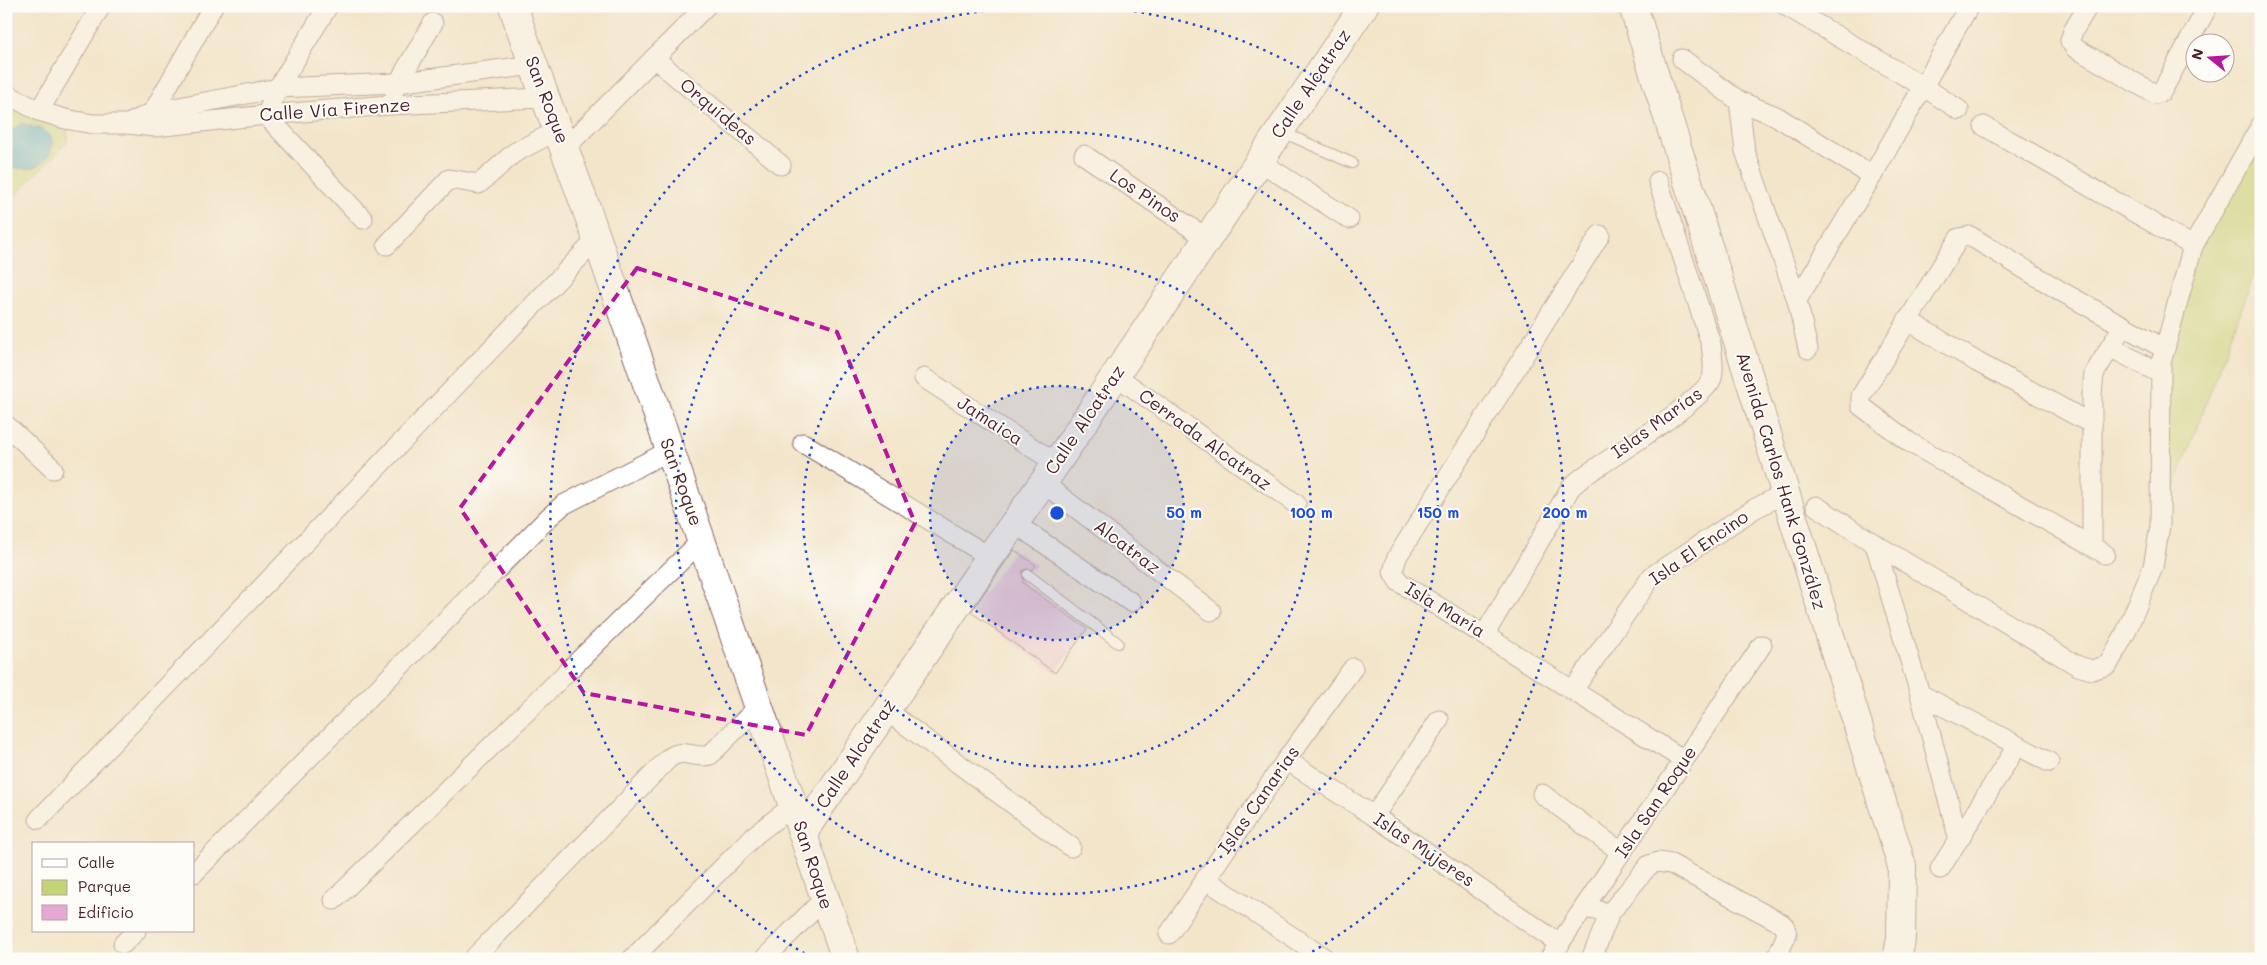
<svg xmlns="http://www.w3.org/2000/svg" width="2267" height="965" font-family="Mali,sans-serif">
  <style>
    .green { fill: #c3d476; stroke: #867a50 }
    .water { fill: #44a7c4; stroke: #476378 }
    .building { fill: #e6a7d3 }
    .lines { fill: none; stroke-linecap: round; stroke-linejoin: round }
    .service-casing { stroke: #856463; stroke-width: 12 }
    .minor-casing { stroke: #856463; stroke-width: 21 }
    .secondary-casing { stroke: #856463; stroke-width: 30 }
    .service { stroke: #fff; stroke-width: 10 }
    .minor { stroke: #fff; stroke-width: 19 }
    .secondary { stroke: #fff; stroke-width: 28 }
    .marked { fill: none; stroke: #b5179e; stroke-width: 4; stroke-dasharray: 10 6; stroke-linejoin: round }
    .ring { fill: none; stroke: #1d4ed8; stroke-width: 2.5; stroke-dasharray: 2.5 5 }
    .labels { text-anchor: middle; stroke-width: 4; stroke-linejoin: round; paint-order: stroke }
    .street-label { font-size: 18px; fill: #4a1f2b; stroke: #fdfcf7 }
    .centre { fill: #1d4ed8; stroke: #fdfcf7; stroke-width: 2.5 }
    .ring-label { font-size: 15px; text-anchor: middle; font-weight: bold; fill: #1d4ed8; stroke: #fdfcf7; stroke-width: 4; stroke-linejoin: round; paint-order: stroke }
  </style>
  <rect width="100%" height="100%" fill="#fdfcf7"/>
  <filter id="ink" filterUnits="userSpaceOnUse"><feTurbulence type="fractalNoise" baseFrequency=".02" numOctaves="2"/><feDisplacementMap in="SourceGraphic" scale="10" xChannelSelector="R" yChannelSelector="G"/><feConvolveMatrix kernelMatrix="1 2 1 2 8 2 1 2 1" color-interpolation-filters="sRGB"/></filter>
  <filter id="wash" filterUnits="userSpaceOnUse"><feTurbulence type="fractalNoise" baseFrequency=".0096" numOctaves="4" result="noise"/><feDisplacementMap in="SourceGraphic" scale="20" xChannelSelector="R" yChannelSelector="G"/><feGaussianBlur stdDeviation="1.12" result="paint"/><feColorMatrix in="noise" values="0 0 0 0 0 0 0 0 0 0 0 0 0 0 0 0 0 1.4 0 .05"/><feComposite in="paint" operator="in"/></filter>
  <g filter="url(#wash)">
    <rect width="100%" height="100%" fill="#f3e5cb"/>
    <g class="green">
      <polygon points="6,92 60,120 68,129 67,142 6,205"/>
      <polygon points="2261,126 2261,248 2251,283 2160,526 2165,349 2193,246"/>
    </g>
    <path class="water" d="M 23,123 C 31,128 45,127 51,137 C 56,147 47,161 37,166 C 29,171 15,168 6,165 L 6,134 Z"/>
    <g id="blocks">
      <polygon class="building" points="1014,550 1036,565 1032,570 1026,569 1022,571 1023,583 1087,629 1055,673 971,612"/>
    </g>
  </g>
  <g filter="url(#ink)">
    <use href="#blocks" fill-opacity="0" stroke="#856463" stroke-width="1"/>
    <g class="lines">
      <g class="service-casing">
        <g id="service">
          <polyline points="1280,131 1352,163"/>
          <polyline points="1028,575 1118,643"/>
        </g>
      </g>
      <g class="minor-casing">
        <g id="minor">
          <polyline points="328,6 278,88 266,115 363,219"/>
          <polyline points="1786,6 1924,87 1959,110"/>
          <polyline points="2088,6 2073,31 2070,41 2075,48 2155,94 2162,91 2208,6"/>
          <polyline points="654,58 781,165"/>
          <polyline points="1682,59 1739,101 1776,116 1872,176"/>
          <polyline points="394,90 433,23"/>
          <polyline points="6,94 39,111 65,119 93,124 128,124 155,127 266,115 389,105 543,98"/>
          <polyline points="1739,101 1745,151 1797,300 1808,349"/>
          <polyline points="39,111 101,6"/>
          <polyline points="154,119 153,112 213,6"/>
          <polyline points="128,124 153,112 278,88 397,83 533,65"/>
          <polyline points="1984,126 2193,246 2261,125"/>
          <polyline points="565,148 706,6"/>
          <polyline points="1084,155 1206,238"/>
          <polyline points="1259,161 1349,219"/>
          <polyline points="1600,235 1397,557 1393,572 1399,582 1684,760"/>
          <polyline points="387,245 449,179 479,184 514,153 558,130"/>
          <polyline points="1797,300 1872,176 1969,6"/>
          <polyline points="1907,320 1977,362 2092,424"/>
          <polyline points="2110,347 2161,374"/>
          <polyline points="1115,375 1296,504"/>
          <polyline points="924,378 1056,463"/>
          <polyline points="6,425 53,469"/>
          <polyline points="803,443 990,557"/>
          <polyline points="1043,483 1211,611"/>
          <polyline points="1816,506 1875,544 2078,666 2092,670 2108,665 2126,632 2153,567 2160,526 2161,363 2193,246"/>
          <polyline points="1014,523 1131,602"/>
          <polyline points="1875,544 1920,694 1957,833 1961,837"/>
          <polyline points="2092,546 2092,395 2094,374 2123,326"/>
          <polyline points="2105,554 1909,442 1861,406 1861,396 1959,238 1970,236 2064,293 2165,349"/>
          <path d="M 1485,634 L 1571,487 L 1584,476 C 1607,460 1705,400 1712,378 C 1715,367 1712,355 1711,344 L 1658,181"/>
          <polyline points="1573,690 1652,576 1754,509 1785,493"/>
          <polyline points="1920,694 2049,762"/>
          <polyline points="887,711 1071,847"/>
          <polyline points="1286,760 1374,816 1560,944"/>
          <polyline points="1542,794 1621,852"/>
          <polyline points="1374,816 1439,720"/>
          <polyline points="39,819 597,239"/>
          <polyline points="1940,869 2017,746"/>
          <polyline points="194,873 549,517 563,505 669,451"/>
          <polyline points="1205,879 1326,959"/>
          <polyline points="334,900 702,540"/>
          <polyline points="1584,908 1610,913 1649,865 1658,862 1671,864 1781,923 1785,927 1787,934 1776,959"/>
          <polyline points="1169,934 1286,760 1353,668"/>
          <polyline points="123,944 136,931"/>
          <path d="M 473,959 L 669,758 C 685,747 694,760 710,755 L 759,706"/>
          <polyline points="632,959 755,835 794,805"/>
          <polyline points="764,959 824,899"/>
          <polyline points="1549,959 1762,645"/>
          <polyline points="1591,959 1610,913"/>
        </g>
      </g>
      <g class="secondary-casing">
        <g id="secondary">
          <path d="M 513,6 C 539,85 570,161 597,239 L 846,959"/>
          <polyline points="1633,6 1902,866 1901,939 1897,959"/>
          <polyline points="803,832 990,557 1043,483 1364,6"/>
        </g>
      </g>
      <use href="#service" class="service"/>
      <use href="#minor" class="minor"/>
      <use href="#secondary" class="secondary"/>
    </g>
  </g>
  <path d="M0 0H2267V965H0ZM 637,268 L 837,332 L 915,523 L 806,735 L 584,693 L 460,508 Z" fill="#f3e5cb" fill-opacity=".55" fill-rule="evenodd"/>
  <path class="marked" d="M 637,268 L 837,332 L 915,523 L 806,735 L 584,693 L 460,508 Z"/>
  <circle cx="1057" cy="513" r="127" fill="#1d4ed8" fill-opacity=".12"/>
  <g class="ring">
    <circle cx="1057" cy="513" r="127"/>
    <circle cx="1057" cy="513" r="254"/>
    <circle cx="1057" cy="513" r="381"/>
    <path d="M811 957A508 508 0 0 1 1017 7M1097 7A508 508 0 0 1 1303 957"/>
  </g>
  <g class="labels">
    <g class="street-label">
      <text transform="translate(1311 84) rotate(-56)" y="6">Calle Alcatraz</text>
      <text transform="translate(547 100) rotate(69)" y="6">San Roque</text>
      <text transform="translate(335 110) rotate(-4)" y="6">Calle Vía Firenze</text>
      <text transform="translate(718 112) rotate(40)" y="6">Orquídeas</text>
      <text transform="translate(1145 196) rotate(34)" y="6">Los Pinos</text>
      <text transform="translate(1085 420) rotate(-56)" y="6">Calle Alcatraz</text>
      <text transform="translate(990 421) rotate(33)" y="6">Jamaica</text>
      <text transform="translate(1657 423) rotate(-36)" y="6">Islas Marías</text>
      <text transform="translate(1205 440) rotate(36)" y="6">Cerrada Alcatraz</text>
      <text transform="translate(1781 481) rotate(73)" y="6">Avenida Carlos Hank González</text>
      <text transform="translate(681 482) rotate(70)" y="6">San Roque</text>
      <text transform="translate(1127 547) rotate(37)" y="6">Alcatraz</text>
      <text transform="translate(1699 548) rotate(-35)" y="6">Isla El Encino</text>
      <text transform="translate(1445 610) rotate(31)" y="6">Isla María</text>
      <text transform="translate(856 754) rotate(-56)" y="6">Calle Alcatraz</text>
      <text transform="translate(1259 800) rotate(-55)" y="6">Islas Canarias</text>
      <text transform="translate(1656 802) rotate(-56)" y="6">Isla San Roque</text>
      <text transform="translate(1424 850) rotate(34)" y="6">Islas Mujeres</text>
      <text transform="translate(813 865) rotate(72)" y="6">San Roque</text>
    </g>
  </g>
  <circle cx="1057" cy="513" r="8" class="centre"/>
  <g class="ring-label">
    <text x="1184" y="518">50 m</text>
    <text x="1311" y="518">100 m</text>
    <text x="1438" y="518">150 m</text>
    <text x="1565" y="518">200 m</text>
  </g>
  <rect width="2267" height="965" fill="none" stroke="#fdfcf7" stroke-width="25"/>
  <rect x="32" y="842" width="162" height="90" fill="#fdfcf7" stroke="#b5a4a5"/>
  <rect x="42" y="859" width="25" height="8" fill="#ffffff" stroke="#b5a4a5"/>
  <text x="78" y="868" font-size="15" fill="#4a1f2b">Calle</text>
  <rect x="42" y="880" width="25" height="15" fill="#c3d476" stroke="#b5a4a5"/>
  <text x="78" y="892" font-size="15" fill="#4a1f2b">Parque</text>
  <rect x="42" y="905" width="25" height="15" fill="#e6a7d3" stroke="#b5a4a5"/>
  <text x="78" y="918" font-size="15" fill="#4a1f2b">Edificio</text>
  <g transform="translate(2210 58) rotate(287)"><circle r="24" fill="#fdfcf7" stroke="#b5a4a5"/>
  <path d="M0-4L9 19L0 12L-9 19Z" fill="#b5179e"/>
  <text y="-8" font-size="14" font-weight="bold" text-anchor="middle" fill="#4a1f2b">N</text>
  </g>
</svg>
